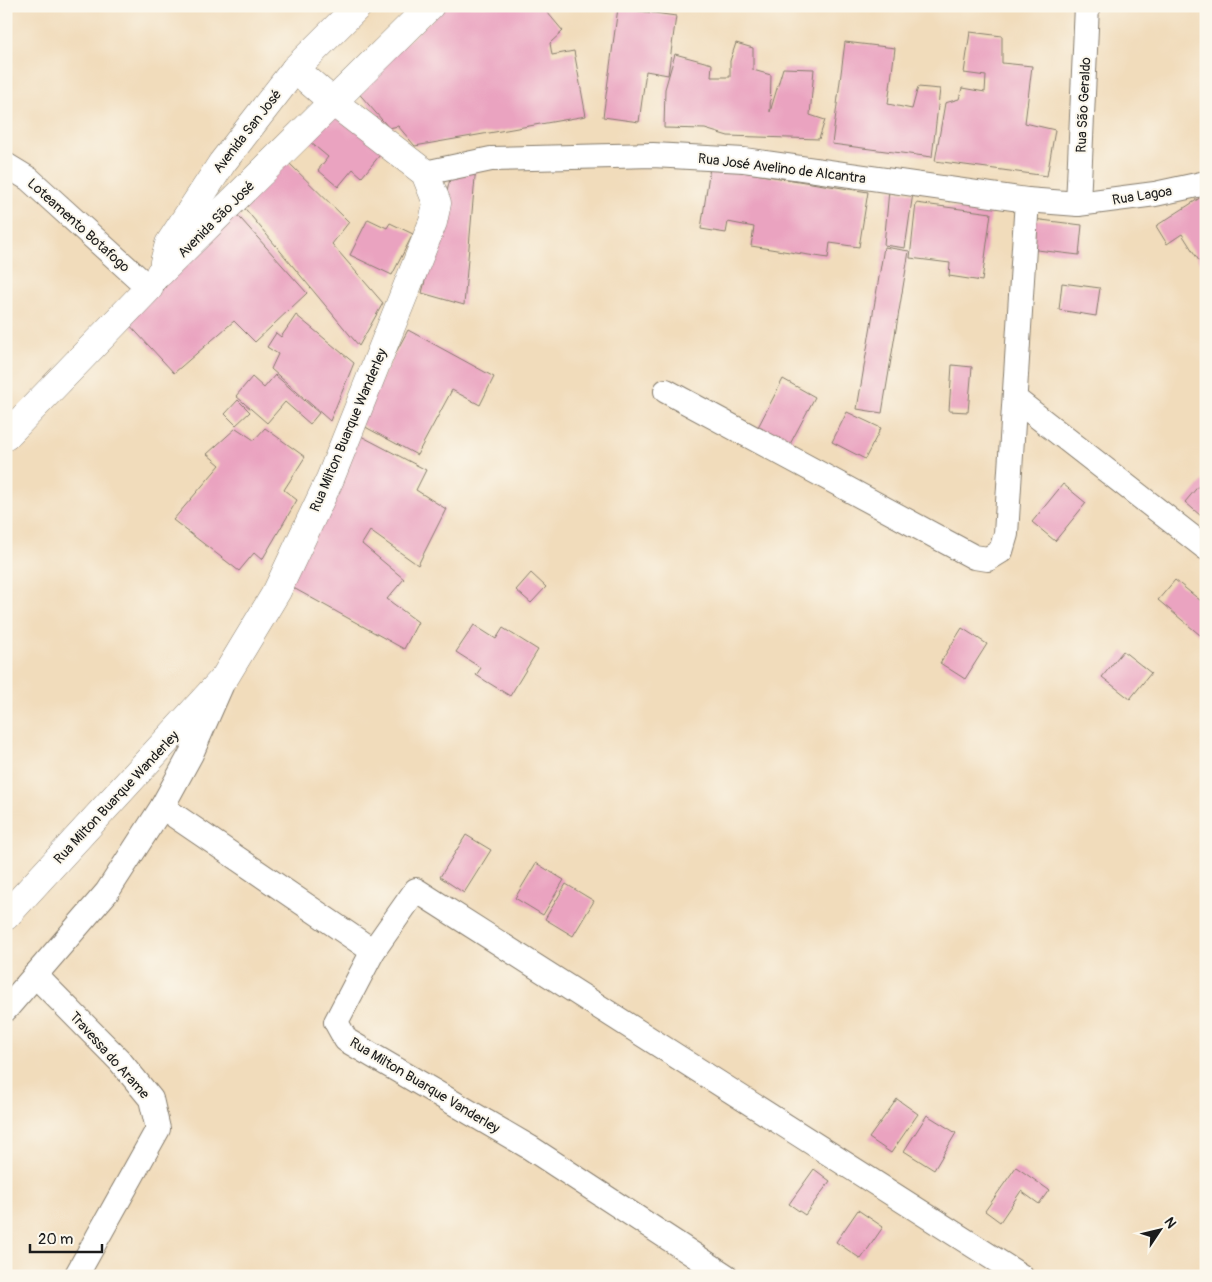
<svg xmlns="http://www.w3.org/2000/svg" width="1212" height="1282" font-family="Pangolin,sans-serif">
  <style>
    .building { fill: #eaa3c0 }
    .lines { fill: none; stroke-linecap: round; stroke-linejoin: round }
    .street-casing { stroke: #867c6c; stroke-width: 26 }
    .secondary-casing { stroke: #867c6c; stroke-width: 29 }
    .street { stroke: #fff; stroke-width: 24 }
    .secondary { stroke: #fff; stroke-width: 28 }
    .labels { text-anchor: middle; stroke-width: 4; stroke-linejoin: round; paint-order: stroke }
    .street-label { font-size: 14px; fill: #1c1c1c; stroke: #fbf7ec }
  </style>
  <rect width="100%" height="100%" fill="#fbf7ec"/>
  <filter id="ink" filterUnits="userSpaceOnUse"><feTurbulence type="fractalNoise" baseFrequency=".02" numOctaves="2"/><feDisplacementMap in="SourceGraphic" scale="10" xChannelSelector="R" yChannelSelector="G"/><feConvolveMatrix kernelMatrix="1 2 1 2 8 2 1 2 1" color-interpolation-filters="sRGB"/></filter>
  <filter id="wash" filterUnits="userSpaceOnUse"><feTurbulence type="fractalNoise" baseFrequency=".0096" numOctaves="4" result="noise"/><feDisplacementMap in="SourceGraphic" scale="20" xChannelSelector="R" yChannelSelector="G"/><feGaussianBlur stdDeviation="1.12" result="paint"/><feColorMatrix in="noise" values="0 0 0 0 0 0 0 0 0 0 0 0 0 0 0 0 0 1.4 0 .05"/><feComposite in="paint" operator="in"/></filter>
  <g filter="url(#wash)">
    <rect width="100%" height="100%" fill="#f1dcbb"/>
    <g id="blocks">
      <g class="building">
        <polygon points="447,6 542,6 563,31 550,43 552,55 574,51 586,116 415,146 398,126 389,128 355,89"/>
        <polygon points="618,8 676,16 668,75 646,71 639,122 603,117"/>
        <polygon points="970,32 1002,36 1002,63 1032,66 1025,123 1055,130 1047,176 935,161 945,103 959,99 962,88 985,92 986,76 964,73"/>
        <polygon points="845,42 895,48 888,104 912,109 918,87 940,89 932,157 832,144"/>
        <polygon points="736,43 753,48 753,70 771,75 770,112 783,68 814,69 810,115 825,120 819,139 728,136 705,129 664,128 665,89 675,54 712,64 711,77 730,77 730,61"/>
        <polygon points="336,111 384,150 362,177 353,169 338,187 318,170 328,157 310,142"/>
        <polygon points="287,161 349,222 332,244 383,303 359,346 242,205"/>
        <polygon points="454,163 476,166 464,305 422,293"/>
        <polygon points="710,167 868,192 859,247 830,243 828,258 751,246 754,227 728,222 726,233 701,229"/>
        <polygon points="889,190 913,193 905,248 884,245"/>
        <polygon points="1206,194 1206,272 1182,234 1167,244 1156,226"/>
        <polygon points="916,203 991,213 982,281 949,276 950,263 910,258"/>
        <polygon points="233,210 307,293 255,342 234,321 174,373 125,320"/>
        <polygon points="368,219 387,228 390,223 413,234 392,275 350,255"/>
        <polygon points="1033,219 1082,225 1079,255 1029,249"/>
        <polygon points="884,247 909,251 882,413 857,409"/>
        <polygon points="1062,283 1100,288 1096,316 1059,310"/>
        <polygon points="296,315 354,363 330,421 271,369 278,354 267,347 276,333 281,337"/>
        <polygon points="408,330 494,377 480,405 452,390 417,455 358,423"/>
        <polygon points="952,365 972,367 968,412 949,411"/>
        <polygon points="275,375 319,413 310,424 285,402 267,423 236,396 252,377 264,388"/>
        <polygon points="783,379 815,397 789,446 757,429"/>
        <polygon points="238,400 250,412 236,425 225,414"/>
        <polygon points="847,412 881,428 865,459 832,442"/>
        <polygon points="236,428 254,440 265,428 305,457 284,490 297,500 262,560 254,553 239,571 173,520 220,465 207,454"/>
        <polygon points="359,435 426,470 416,490 446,509 418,565 370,531 362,544 404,579 387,599 418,622 404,649 288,585"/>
        <polygon points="1206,477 1206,511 1201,516 1185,502"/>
        <polygon points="1063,484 1086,503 1055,541 1032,522"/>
        <polygon points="531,573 546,587 531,603 516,590"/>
        <polygon points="1175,580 1206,605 1206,628 1200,635 1158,600"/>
        <polygon points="474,625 496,639 503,628 538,650 510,696 476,675 481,668 456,652"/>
        <polygon points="962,628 987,644 965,679 940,663"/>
        <polygon points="1123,651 1151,673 1130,699 1102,677"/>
        <polygon points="466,835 491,850 464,893 440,877"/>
        <polygon points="536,863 564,880 543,915 515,898"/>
        <polygon points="566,884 594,901 573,936 545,919"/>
        <polygon points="897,1099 918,1114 891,1153 869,1138"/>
        <polygon points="927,1115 956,1133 934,1170 904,1151"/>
        <polygon points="1016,1167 1049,1190 1039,1204 1021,1191 1000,1222 985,1211"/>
        <polygon points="814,1169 830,1181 805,1215 789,1204"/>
        <polygon points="858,1210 883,1227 861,1259 836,1242"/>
      </g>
    </g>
  </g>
  <g filter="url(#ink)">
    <use href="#blocks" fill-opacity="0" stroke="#867c6c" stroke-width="1"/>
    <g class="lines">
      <g class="street-casing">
        <g id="street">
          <polyline points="6,165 29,179 149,288 160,273"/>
          <polyline points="425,173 491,159 653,155 744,160 1027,200 1078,204 1155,194 1206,183"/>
          <polyline points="1078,204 1087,6"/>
          <polyline points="666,391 974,557 988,559 1001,551 1006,534 1027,200"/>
          <polyline points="1015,399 1206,548"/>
          <polyline points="162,807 373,951"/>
          <polyline points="35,975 119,1060 151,1099 158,1129 76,1276"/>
          <polyline points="6,1009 107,892 162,807 191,754 221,686"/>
          <polyline points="726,1276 529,1147 346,1040 336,1022 373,951 416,890 1021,1276"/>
        </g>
      </g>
      <g class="secondary-casing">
        <g id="secondary">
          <polyline points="164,262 169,244 222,163 295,69 358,6"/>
          <polyline points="160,273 430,6"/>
          <polyline points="6,436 149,288"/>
          <polyline points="6,916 225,677 277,591 330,479 433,222 437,203 425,173 333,102 295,69"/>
        </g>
      </g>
      <use href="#street" class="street"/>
      <use href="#secondary" class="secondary"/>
    </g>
  </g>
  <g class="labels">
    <g class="street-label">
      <text transform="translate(1083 105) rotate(-87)" y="5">Rua São Geraldo</text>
      <text transform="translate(247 131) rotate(-52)" y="5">Avenida San José</text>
      <text transform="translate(782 168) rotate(7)" y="5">Rua José Avelino de Alcantra</text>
      <text transform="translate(1142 195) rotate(-9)" y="5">Rua Lagoa</text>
      <text transform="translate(216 219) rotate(-45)" y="5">Avenida São José</text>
      <text transform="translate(79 225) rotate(42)" y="5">Loteamento Botafogo</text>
      <text transform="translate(348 430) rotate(-67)" y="5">Rua Milton Buarque Wanderley</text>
      <text transform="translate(116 797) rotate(-47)" y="5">Rua Milton Buarque Wanderley</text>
      <text transform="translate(110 1055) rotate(48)" y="5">Travessa do Arame</text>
      <text transform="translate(425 1085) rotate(31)" y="5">Rua Milton Buarque Vanderley</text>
    </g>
  </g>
  <rect width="1212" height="1282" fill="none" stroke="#fbf7ec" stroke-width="25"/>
  <g transform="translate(1160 1230) rotate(55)" stroke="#fbf7ec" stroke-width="4" paint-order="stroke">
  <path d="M0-4L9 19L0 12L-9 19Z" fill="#1c1c1c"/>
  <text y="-8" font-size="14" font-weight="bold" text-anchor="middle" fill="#1c1c1c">N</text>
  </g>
  <path d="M30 1244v8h72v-8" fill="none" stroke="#1c1c1c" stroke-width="2.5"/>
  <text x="38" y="1244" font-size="15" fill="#1c1c1c" stroke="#fbf7ec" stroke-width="4" paint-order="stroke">20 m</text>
</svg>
